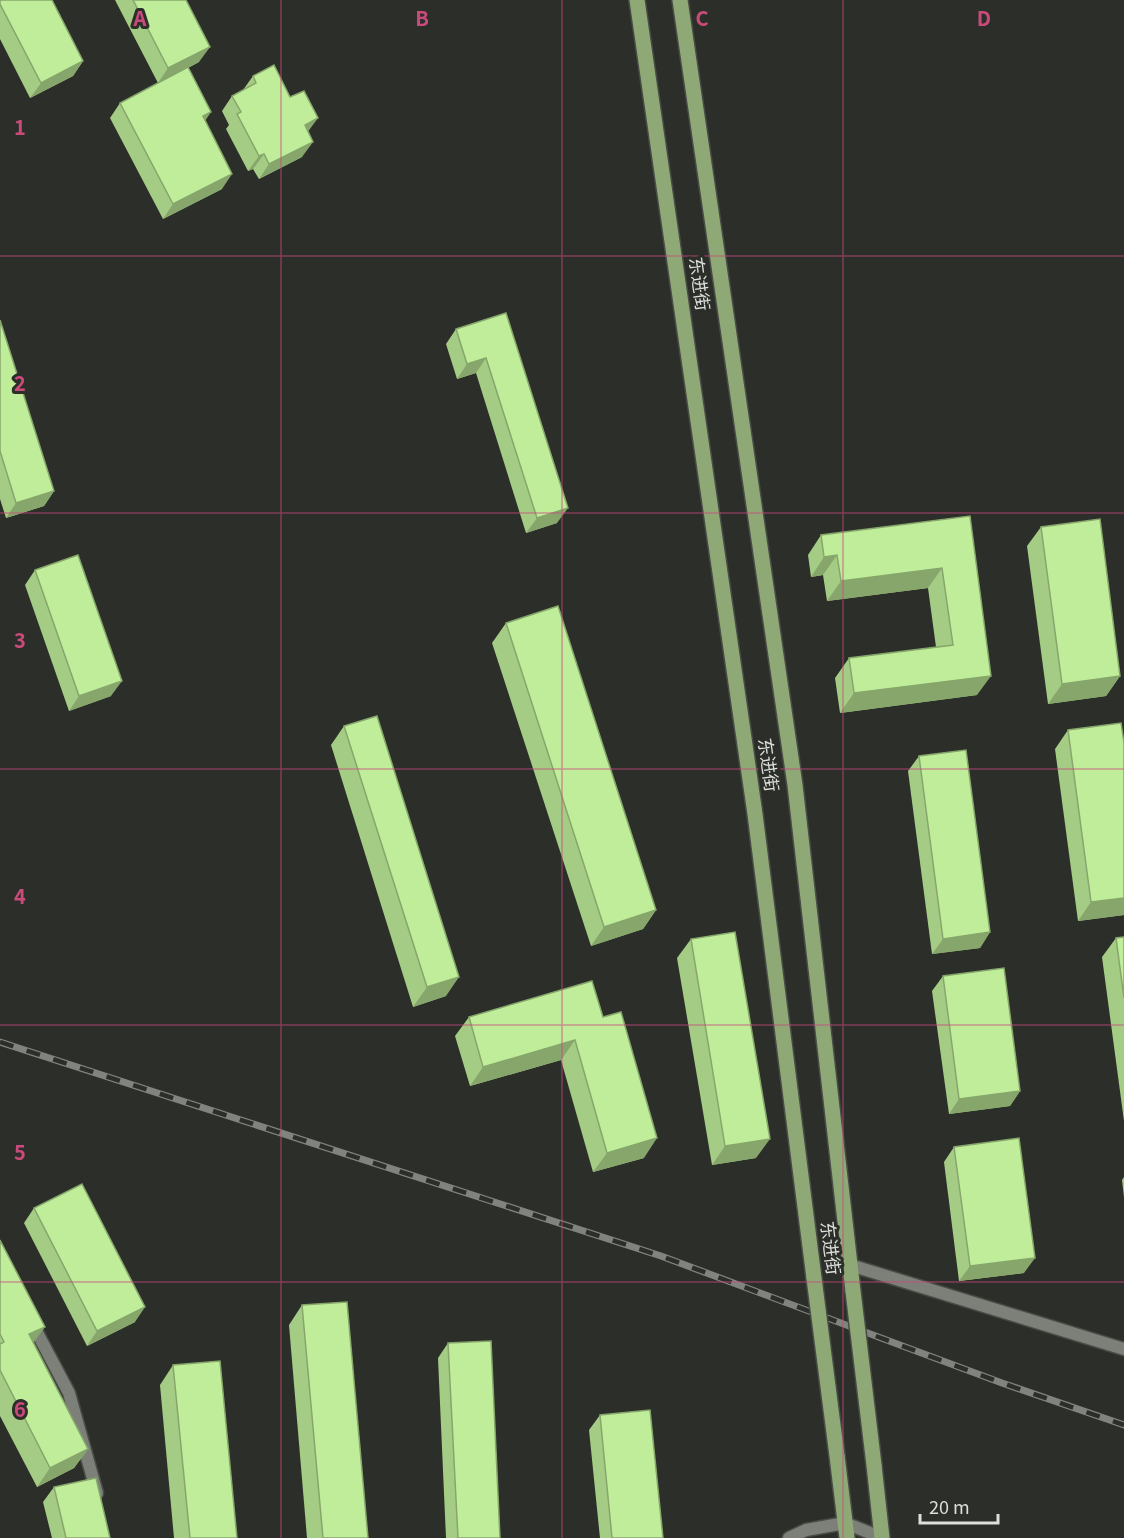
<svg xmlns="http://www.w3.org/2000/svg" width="1124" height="1538" font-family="Georgia,'Noto Sans SC',serif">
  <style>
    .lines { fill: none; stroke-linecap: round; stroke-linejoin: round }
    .minor-casing { stroke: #484b46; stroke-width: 15 }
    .primary-casing { stroke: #484b46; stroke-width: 18 }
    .minor { stroke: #7c8078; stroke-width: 12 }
    .primary { stroke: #8ea876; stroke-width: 15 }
    .rail-casing { stroke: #81837e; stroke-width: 7 }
    .rail { stroke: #2c2f29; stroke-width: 4.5; stroke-dasharray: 14; stroke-linecap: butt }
    .primary-bridge-casing { stroke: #484b46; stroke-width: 18; stroke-linecap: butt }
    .primary-bridge { stroke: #8ea876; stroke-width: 15 }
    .wall { fill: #a5cc84 }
    .shaded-wall { fill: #86a66b }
    .building { fill: #c0ed99; stroke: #86a66b; stroke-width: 1.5 }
    .grid { fill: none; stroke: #c94a7b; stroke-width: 1.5; stroke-opacity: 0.55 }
    .labels { text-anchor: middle; stroke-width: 6; stroke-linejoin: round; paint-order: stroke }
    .street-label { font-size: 18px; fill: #dddfdb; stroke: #2c2f29 }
    .grid-label { font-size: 20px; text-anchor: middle; font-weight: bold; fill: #c94a7b; stroke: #2c2f29; stroke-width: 6; stroke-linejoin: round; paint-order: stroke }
  </style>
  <rect width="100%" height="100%" fill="#2c2f29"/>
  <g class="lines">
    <g class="minor-casing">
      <g id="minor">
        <polyline points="850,1265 1124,1349"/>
        <polyline points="32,1323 69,1393 97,1493"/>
        <polyline points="789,1538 806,1530 845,1523 883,1538"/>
      </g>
    </g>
    <g class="primary-casing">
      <g id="primary">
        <polyline points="637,0 755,814 814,1278"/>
        <polyline points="680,0 795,785 853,1291"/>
        <polyline points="837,1456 847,1538"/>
        <polyline points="874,1465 882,1538"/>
      </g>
    </g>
    <use href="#minor" class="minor"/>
    <use href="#primary" class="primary"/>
    <g class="rail-casing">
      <polyline id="rail" points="0,1042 661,1256 1002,1383 1124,1425"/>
    </g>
    <use href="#rail" class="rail"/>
    <g class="primary-bridge-casing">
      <g id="primary-bridge">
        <polyline points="814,1278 837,1456"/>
        <polyline points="853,1291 874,1465"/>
      </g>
    </g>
    <use href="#primary-bridge" class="primary-bridge"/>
  </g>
  <g class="wall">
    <polygon points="0,0 83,61 73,76 30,98 0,39"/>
    <polygon points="115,0 186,0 199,62 188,68 205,121 222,189 163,219 110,118 120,103 158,83"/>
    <polygon points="253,76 308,132 302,157 259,179 253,169 248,171 226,129 229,125 222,111 232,96 243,90"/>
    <polygon points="506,313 557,523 526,533 476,373 457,379 446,344 456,329"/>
    <polygon points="0,320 54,491 44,506 6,518 0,499"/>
    <polygon points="970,516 977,695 840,713 835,678 849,658 936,647 928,588 827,601 823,575 811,577 808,555 821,535"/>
    <polygon points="1041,527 1120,676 1106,696 1048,704 1027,546"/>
    <polygon points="35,570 111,696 69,711 25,585"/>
    <polygon points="506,623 656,910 643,929 591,946 492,643"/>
    <polygon points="344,726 446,996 413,1007 331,745"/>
    <polygon points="1068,730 1124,915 1078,921 1055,749"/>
    <polygon points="919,756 990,932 980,948 932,954 908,771"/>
    <polygon points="1124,937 1124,1121 1102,957 1116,938"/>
    <polygon points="691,939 756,1158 712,1165 677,958"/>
    <polygon points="943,976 1020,1091 1010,1106 949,1114 932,991"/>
    <polygon points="592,981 644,1158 593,1172 561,1060 470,1086 455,1036 469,1017"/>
    <polygon points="954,1147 1024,1273 959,1281 944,1162"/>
    <polygon points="1124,1177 1124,1197 1122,1180"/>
    <polygon points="34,1208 135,1322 87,1346 24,1223"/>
    <polygon points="0,1240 34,1343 88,1449 74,1468 37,1487 0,1416"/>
    <polygon points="302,1305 368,1538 307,1538 289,1325"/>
    <polygon points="448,1343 500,1538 446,1538 438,1358"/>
    <polygon points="173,1365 237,1538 174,1538 160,1385"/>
    <polygon points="600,1415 663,1538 600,1538 589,1430"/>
    <polygon points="54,1487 110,1538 52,1538 43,1502"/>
  </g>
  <g class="shaded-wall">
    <polygon points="210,47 199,62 158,83 168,68"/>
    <polygon points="83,61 73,76 30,98 41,83"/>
    <polygon points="211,112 201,127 203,116"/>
    <polygon points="318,118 307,133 305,125"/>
    <polygon points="313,142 302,157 259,179 269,164"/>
    <polygon points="264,154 253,169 248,171 259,156"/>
    <polygon points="232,174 222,189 163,219 173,204"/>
    <polygon points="486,358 476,373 457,379 467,364"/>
    <polygon points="54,491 44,506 6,518 16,503"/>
    <polygon points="568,508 557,523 526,533 537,518"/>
    <polygon points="837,555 823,575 811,577 824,557"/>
    <polygon points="942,568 928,588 827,601 841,581"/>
    <polygon points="991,676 977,695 840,713 854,693"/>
    <polygon points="1120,676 1106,696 1048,704 1062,684"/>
    <polygon points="122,681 111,696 69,711 79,696"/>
    <polygon points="1124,898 1124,915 1078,921 1091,902"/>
    <polygon points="656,910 643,929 591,946 604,927"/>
    <polygon points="990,932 980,948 932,954 943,939"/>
    <polygon points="459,977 446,996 413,1007 427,987"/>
    <polygon points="575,1040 561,1060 470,1086 483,1067"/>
    <polygon points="1020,1091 1010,1106 949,1114 959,1099"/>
    <polygon points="657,1138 644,1158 593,1172 607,1153"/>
    <polygon points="770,1139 756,1158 712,1165 725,1146"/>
    <polygon points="1035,1258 1024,1273 959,1281 970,1266"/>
    <polygon points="145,1307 135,1322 87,1346 97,1331"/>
    <polygon points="45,1327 31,1346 29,1334"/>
    <polygon points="88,1449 74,1468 37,1487 50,1468"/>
  </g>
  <g class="building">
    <polygon points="0,0 52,0 83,61 41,83 0,4"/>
    <polygon points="133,0 186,0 210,47 168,68"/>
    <polygon points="274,65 290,97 304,91 318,118 305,125 313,142 269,164 264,154 259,156 237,114 241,112 232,96 256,83 253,76"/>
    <polygon points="188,67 211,112 203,116 232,174 173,204 120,103"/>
    <polygon points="506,313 568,508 537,518 486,358 467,364 456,329"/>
    <polygon points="0,320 54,491 16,503 0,451"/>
    <polygon points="970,516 991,676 854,693 849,658 953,645 942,568 841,581 837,555 824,557 821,535"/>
    <polygon points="1100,519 1120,676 1062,684 1041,527"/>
    <polygon points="78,555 122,681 79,696 35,570"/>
    <polygon points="558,606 656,910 604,927 506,623"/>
    <polygon points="377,716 459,977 427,987 344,726"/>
    <polygon points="1121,723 1124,743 1124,898 1091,902 1068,730"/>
    <polygon points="966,750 990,932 943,939 919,756"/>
    <polygon points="735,932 770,1139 725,1146 691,939"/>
    <polygon points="1124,937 1124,998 1116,938"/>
    <polygon points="1004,968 1020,1091 959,1099 943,976"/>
    <polygon points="592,981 603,1017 621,1012 657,1138 607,1153 575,1040 483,1067 469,1017"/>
    <polygon points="1019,1138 1035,1258 970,1266 954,1147"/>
    <polygon points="82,1184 145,1307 97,1331 34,1208"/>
    <polygon points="0,1240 45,1327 29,1334 88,1449 50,1468 0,1370 0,1344 4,1342 0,1334"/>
    <polygon points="347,1302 368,1538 323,1538 302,1305"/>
    <polygon points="491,1341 500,1538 458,1538 448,1343"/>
    <polygon points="220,1361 237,1538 190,1538 173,1365"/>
    <polygon points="650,1410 663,1538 612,1538 600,1415"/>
    <polygon points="96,1478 110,1538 66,1538 54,1487"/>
  </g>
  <path class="grid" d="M 281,0 L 281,1538M 562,0 L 562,1538M 843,0 L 843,1538M 0,256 L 1124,256M 0,513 L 1124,513M 0,769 L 1124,769M 0,1025 L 1124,1025M 0,1282 L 1124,1282"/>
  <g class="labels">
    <g class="street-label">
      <text transform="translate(699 284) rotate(82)" y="6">东进街</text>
      <text transform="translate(768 765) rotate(82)" y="6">东进街</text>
      <text transform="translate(830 1248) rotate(83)" y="6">东进街</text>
    </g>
  </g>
  <g class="grid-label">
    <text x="140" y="26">A</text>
    <text x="422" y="26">B</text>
    <text x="702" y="26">C</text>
    <text x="984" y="26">D</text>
    <text x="20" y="135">1</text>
    <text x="20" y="391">2</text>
    <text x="20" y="648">3</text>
    <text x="20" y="904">4</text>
    <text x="20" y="1160">5</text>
    <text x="20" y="1417">6</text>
  </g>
  <path d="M920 1514v9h78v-9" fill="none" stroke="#dddfdb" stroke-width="3"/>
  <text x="929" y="1514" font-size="18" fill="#dddfdb" stroke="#2c2f29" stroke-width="4.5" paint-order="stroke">20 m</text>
</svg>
